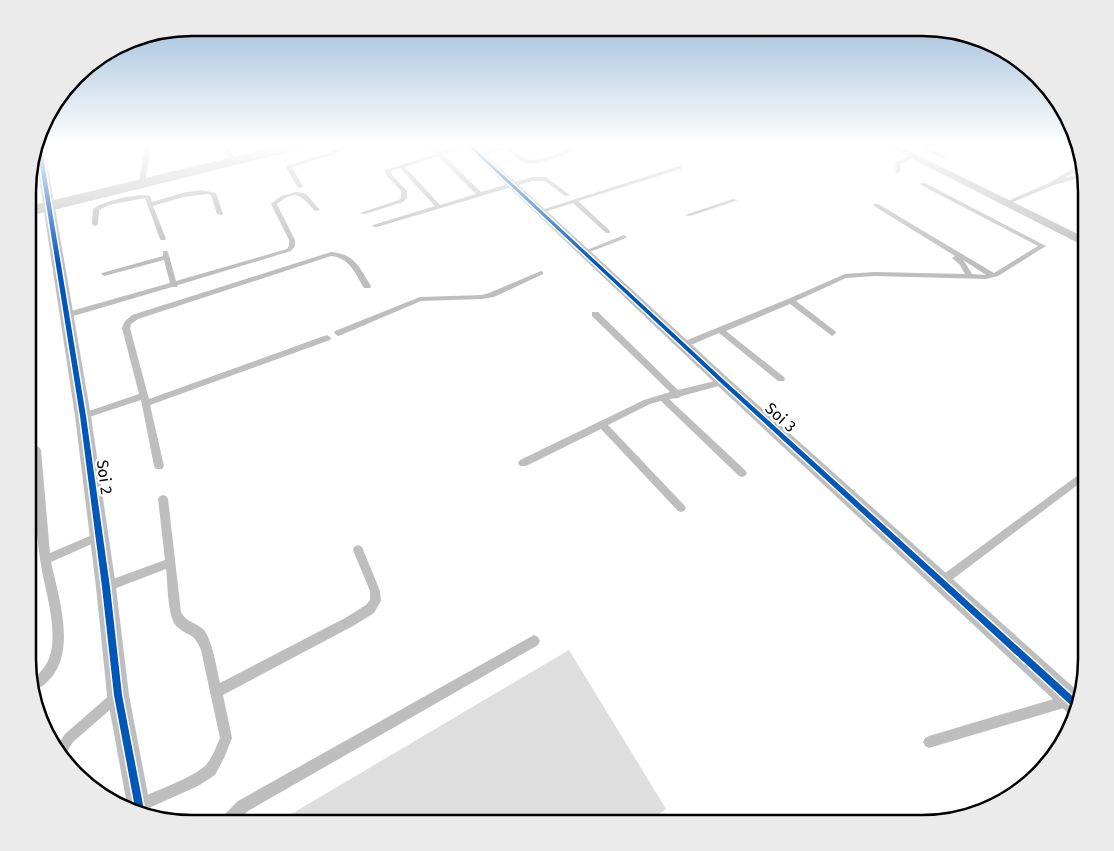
<svg xmlns="http://www.w3.org/2000/svg" width="1114" height="851" font-family="'Fira Sans',sans-serif">
  <style>
    .building { fill: #dedede }
    .lines { fill: none; stroke-linecap: round; stroke-linejoin: round }
    .lane { fill: #bebebe; fill-rule: evenodd }
    .street { fill: #bebebe; fill-rule: evenodd }
    .secondary { fill: #c2c2c2; fill-rule: evenodd }
    .cycleway-casing { stroke: #fff; stroke-width: 3 }
    .cycleway { fill: #0057b8; fill-rule: evenodd }
    .labels { text-anchor: middle; stroke-width: 4.5; stroke-linejoin: round; paint-order: stroke }
    .street-label { font-size: 16px; fill: #000; stroke: #fff }
    .rim { fill: none; stroke: #000; stroke-width: 2.5 }
  </style>
  <rect width="100%" height="100%" fill="#fff"/>
  <polygon class="building" points="569,650 666,809 647,823 276,823"/>
  <g class="lines">
    <g class="lane">
      <polygon points="145,144 151,144 145,183 142,185 139,183"/>
      <polygon points="225,144 231,144 230,148 235,161 234,162 229,161 224,148"/>
      <polygon points="351,144 358,144 335,154 292,167 303,187 298,188 286,167 287,166 331,152"/>
      <path d="M 426,144 L 432,144 L 440,152 L 471,144 L 471,146 L 443,155 L 481,192 L 532,177 L 546,177 L 570,195 L 565,196 L 545,181 L 532,181 L 377,227 L 373,227 L 373,225 L 435,206 L 400,168 L 391,171 L 392,175 L 407,191 L 407,198 L 403,202 L 365,214 L 360,213 L 399,200 L 401,198 L 401,191 L 387,176 L 385,170 L 435,154 ZM 438,156 L 476,194 L 440,205 L 405,167 Z"/>
      <path d="M 501,144 L 507,144 C 512,149 519,157 525,159 C 535,163 558,153 568,150 L 570,144 L 576,144 L 572,152 C 559,156 534,168 522,162 C 516,159 511,153 506,149 L 480,156 L 477,154 L 503,146 Z"/>
      <polygon points="914,144 921,144 947,157 942,158"/>
      <polygon points="911,155 916,156 901,164 900,172 895,173 896,162"/>
      <polygon points="679,166 681,167 681,169 578,201 610,231 610,233 606,233 573,203 541,213 538,211"/>
      <polygon points="1074,168 1079,169 1065,178 1082,173 1083,177 1054,185 1008,204 1003,203 1049,183"/>
      <path d="M 921,183 L 925,183 L 1046,246 L 998,276 L 986,279 L 874,276 L 846,278 L 796,301 L 835,331 L 836,333 L 832,336 L 790,304 L 726,331 L 784,377 L 785,379 L 784,381 L 778,381 L 719,333 L 686,347 L 680,347 L 679,345 L 680,343 L 788,299 L 845,274 L 874,272 L 965,274 L 960,265 L 952,258 L 955,256 L 874,206 L 874,204 L 878,204 L 994,273 L 1038,246 L 921,185 ZM 963,260 L 986,275 L 972,274 L 966,264 Z"/>
      <path d="M 201,190 L 216,193 L 223,214 L 222,215 L 217,214 L 211,195 L 208,194 L 183,197 L 153,206 L 166,239 L 165,240 L 161,240 L 160,239 L 145,198 L 109,205 L 99,210 L 98,224 L 95,226 L 92,224 L 93,209 C 104,201 137,193 150,196 L 152,202 L 182,193 Z"/>
      <path d="M 297,192 L 306,194 L 320,210 L 315,211 C 301,196 297,188 277,204 L 295,240 L 295,246 L 291,251 L 178,285 L 177,287 L 172,287 L 70,317 L 64,317 L 63,315 L 64,313 L 170,283 L 164,260 L 104,276 L 101,274 L 102,273 L 163,256 L 163,251 L 167,251 L 168,252 L 176,281 L 287,249 L 289,246 L 289,240 L 271,204 L 281,196 Z"/>
      <polygon points="733,199 738,200 690,216 685,215"/>
      <polygon points="624,235 627,237 626,238 587,253 583,253 582,252"/>
      <path d="M 331,252 C 355,254 359,267 371,286 L 370,288 L 364,288 C 355,273 350,258 331,256 L 138,319 L 131,324 L 130,328 L 149,399 L 324,336 L 327,335 L 331,338 L 330,340 L 150,405 L 164,466 L 162,469 L 156,469 L 154,466 L 141,400 L 83,419 L 80,418 L 79,416 L 80,414 L 139,394 L 122,328 L 125,321 L 132,315 Z"/>
      <polygon points="541,271 543,272 543,274 494,297 482,299 421,301 341,335 338,336 334,333 335,331 420,297 482,295 489,293"/>
      <polygon points="592,312 598,312 678,390 723,379 726,380 727,382 726,384 682,396 678,398 669,399 745,470 747,473 745,476 742,477 739,476 661,401 650,404 608,425 684,505 686,508 684,511 681,512 678,511 601,429 526,466 520,466 518,463 520,460 644,400 670,392 592,316"/>
      <path d="M 28,445 L 39,447 L 41,450 L 50,553 L 99,532 L 103,533 L 104,536 L 103,539 L 51,562 C 60,603 82,667 34,691 L 31,680 C 43,671 50,662 52,646 C 55,616 44,588 40,559 C 35,524 34,488 32,453 L 28,453 Z"/>
      <polygon points="1081,473 1084,474 1086,477 1084,480 945,585 941,587 937,585 936,582 937,579"/>
      <path d="M 163,495 L 166,496 L 168,499 L 181,612 C 186,622 195,622 203,629 C 212,638 217,670 220,683 L 345,618 L 366,605 L 370,600 L 370,591 L 353,550 L 354,547 L 358,545 L 362,547 L 380,591 L 381,601 L 374,613 L 353,626 L 223,695 L 232,738 L 224,758 L 215,775 L 198,786 L 140,812 L 135,810 L 133,805 L 135,800 C 153,792 192,778 205,766 C 212,759 216,747 220,738 L 201,650 C 193,631 190,638 177,627 C 167,617 168,583 166,569 L 106,592 L 102,591 L 101,587 L 102,583 L 165,560 L 158,499 L 160,496 Z"/>
      <polygon points="534,635 538,637 540,641 538,645 248,811 235,823 219,823 221,818 238,801"/>
      <polygon points="116,691 120,693 122,697 120,701 73,742 64,757 49,738 53,737 61,740 65,734 112,693"/>
      <polygon points="1067,695 1071,697 1073,701 1071,705 1067,707 929,748 925,746 923,742 925,738 929,736"/>
    </g>
    <g class="street">
      <polygon points="38,144 44,144 91,416 116,587 129,695 152,816 128,810 107,695 96,587 75,416 35,152"/>
      <polygon points="463,144 474,144 728,378 1081,694 1075,717 1070,715 718,386"/>
      <polygon points="883,144 895,144 1086,238 1086,247"/>
    </g>
    <polygon class="secondary" points="287,144 311,144 309,147 29,216 29,206"/>
    <g class="cycleway-casing">
      <g id="cycleway">
        <polygon points="38,144 41,144 86,416 110,587 122,695 145,815 136,813 114,695 102,587 80,416 37,146"/>
        <polygon points="466,144 470,144 725,381 1079,702 1077,711 721,383"/>
      </g>
    </g>
    <use href="#cycleway" class="cycleway"/>
  </g>
  <linearGradient id="sky" x2="0" y2="1"><stop stop-color="#97b8d7"/><stop offset="0.55" stop-color="#fff"/><stop offset="1" stop-color="#fff" stop-opacity="0"/></linearGradient>
  <rect width="1114" height="263" fill="url(#sky)"/>
  <g class="labels">
    <g class="street-label">
      <text transform="translate(781 417) rotate(42)" y="6">Soi 3</text>
      <text transform="translate(105 477) rotate(82)" y="6">Soi 2</text>
    </g>
  </g>
  <path d="M0 0H1114V851H0ZM192 36H922A156 156 0 0 1 1078 192V659A156 156 0 0 1 922 815H192A156 156 0 0 1 36 659V192A156 156 0 0 1 192 36Z" fill="#ebebeb" fill-rule="evenodd"/>
  <path class="rim" d="M192 36H922A156 156 0 0 1 1078 192V659A156 156 0 0 1 922 815H192A156 156 0 0 1 36 659V192A156 156 0 0 1 192 36Z"/>
</svg>
